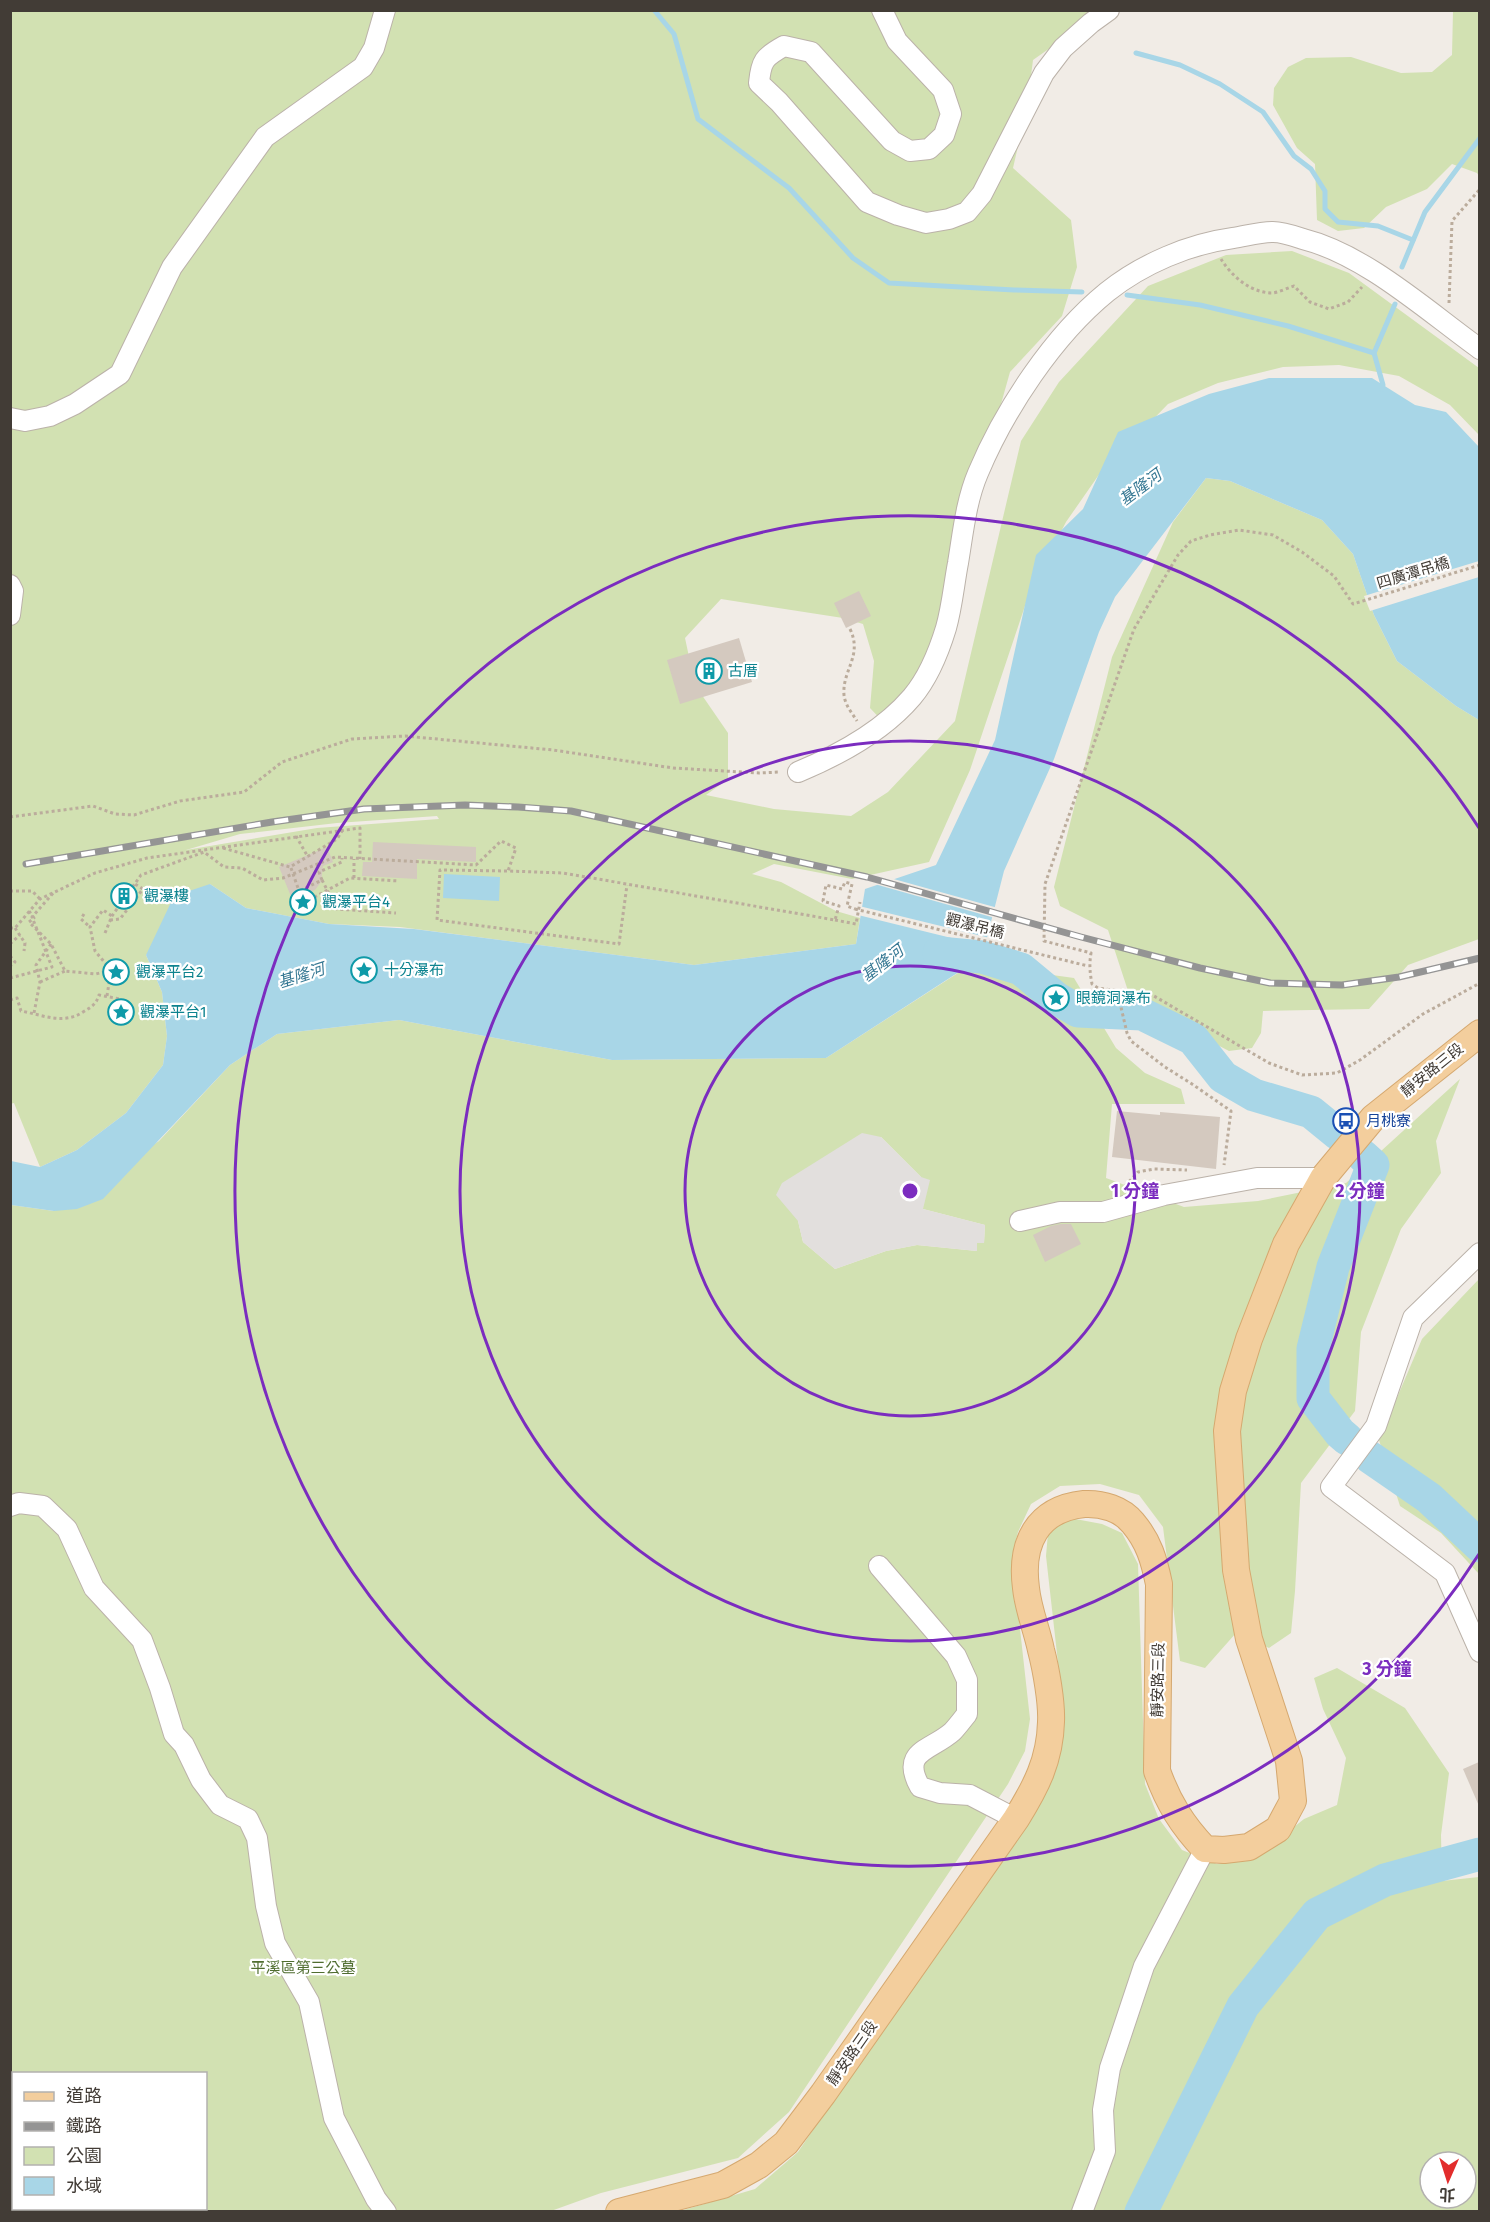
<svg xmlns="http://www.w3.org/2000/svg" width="1490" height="2222" font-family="'Fira Sans','Noto Sans TC',sans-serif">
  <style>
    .green { fill: #d2e1b2; fill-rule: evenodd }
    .parking { fill: #e2dfdd }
    .water { fill: #a8d6e7 }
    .pier { fill: #f1ece6 }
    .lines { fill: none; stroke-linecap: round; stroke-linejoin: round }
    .stream { stroke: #a8d6e7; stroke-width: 5 }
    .river { stroke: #a8d6e7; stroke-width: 33 }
    .building { fill: #d4c9bf }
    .minor-casing { stroke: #bbb2a9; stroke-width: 22 }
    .major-casing { stroke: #d5a86f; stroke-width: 28 }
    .path { stroke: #bbac9c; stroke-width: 3; stroke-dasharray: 3 3; stroke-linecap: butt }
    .minor { stroke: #fff; stroke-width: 20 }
    .major { stroke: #f3ce9d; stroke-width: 26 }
    .rail-casing { stroke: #949494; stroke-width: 7 }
    .rail { stroke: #fff; stroke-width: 4.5; stroke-dasharray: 14; stroke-linecap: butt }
    .path-bridge { stroke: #bbac9c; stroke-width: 3; stroke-dasharray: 3 3; stroke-linecap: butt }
    .ring { fill: none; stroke: #7b2cbf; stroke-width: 3 }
    .labels { text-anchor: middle; stroke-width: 4.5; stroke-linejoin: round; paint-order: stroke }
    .street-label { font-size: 15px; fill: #423c36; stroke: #fff }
    .culture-label { font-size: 15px; fill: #0d838f; stroke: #fff; text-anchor: start }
    .transit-label { font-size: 15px; fill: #164399; stroke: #fff; text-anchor: start }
    .park-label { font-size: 15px; fill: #506d30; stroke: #fff }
    .water-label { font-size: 16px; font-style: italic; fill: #377994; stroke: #fff }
    .centre { fill: #7b2cbf; stroke: #fff; stroke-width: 3 }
    .ring-label { font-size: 18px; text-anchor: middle; font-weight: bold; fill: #7b2cbf; stroke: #fff; stroke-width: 4.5; stroke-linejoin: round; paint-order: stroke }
  </style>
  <rect width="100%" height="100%" fill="#f1ece6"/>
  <g class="green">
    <path d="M 10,11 L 1098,11 L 1077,29 L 1033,60 L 1027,107 L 1013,168 L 1071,220 L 1077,267 L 1062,316 L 1010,372 L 983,468 L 960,605 L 890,729 L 870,708 L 874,661 L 863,624 L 843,618 L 721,599 L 685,638 L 695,685 L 728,733 L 728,779 L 706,795 L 774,809 L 851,816 L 888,792 L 955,721 L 1021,441 L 1059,382 L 1148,286 L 1226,255 L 1292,251 L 1349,273 L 1479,368 L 1479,435 L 1450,405 L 1399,376 L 1339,365 L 1283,367 L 1218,383 L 1168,404 L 1098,476 L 1066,522 L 1030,591 L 970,770 L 929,862 L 852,879 L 774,864 L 752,874 L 781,882 L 836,911 L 860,918 L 856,944 L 694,965 L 400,927 L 329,924 L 246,908 L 210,884 L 146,955 L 162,992 L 167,1036 L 163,1065 L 126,1113 L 77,1150 L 40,1167 L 14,1103 L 10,1104 ZM 437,816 L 439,819 L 317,828 L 186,850 L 240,834 L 337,823 Z"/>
    <polygon points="1453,11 1479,11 1479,176 1477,173 1452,164 1427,189 1386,207 1364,228 1338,231 1317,220 1315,164 1297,148 1273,105 1274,88 1288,67 1306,58 1351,57 1401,73 1432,72 1452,55"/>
    <polygon points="1206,478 1230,481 1322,520 1353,554 1374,615 1397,661 1456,706 1479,720 1479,939 1408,965 1369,1009 1263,1011 1261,1033 1252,1048 1229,1051 1131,1000 1108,930 1060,906 1054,887 1112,657 1173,522"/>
    <path d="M 972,964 L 1074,978 L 1116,1048 L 1145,1073 L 1181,1089 L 1185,1104 L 1112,1104 L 1106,1178 L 1184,1207 L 1258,1201 L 1346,1183 L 1460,1079 L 1436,1141 L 1441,1173 L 1401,1229 L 1361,1332 L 1355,1411 L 1301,1483 L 1295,1591 L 1291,1633 L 1269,1648 L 1236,1633 L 1205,1668 L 1180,1661 L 1163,1527 L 1139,1495 L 1100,1484 L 1060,1486 L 1031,1504 L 1018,1532 L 1012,1557 L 1030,1719 L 1025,1751 L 1008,1784 L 789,2112 L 738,2158 L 601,2193 L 551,2211 L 11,2212 L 11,1205 L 54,1211 L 159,1141 L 230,1065 L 277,1034 L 399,1020 L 612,1060 L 826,1058 ZM 881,1137 L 921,1177 L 923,1209 L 985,1225 L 984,1243 L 976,1243 L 977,1251 L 917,1245 L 886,1251 L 835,1269 L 803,1242 L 798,1221 ZM 14,2074 L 206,2074 L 206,2208 L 14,2208 Z"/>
    <polygon points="1479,1279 1479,1574 1441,1533 1400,1506 1379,1440 1422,1339"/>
    <path d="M 1070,1518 L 1102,1524 L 1122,1533 L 1138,1564 L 1145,1784 L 1159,1819 L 1182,1850 L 1217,1864 L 1259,1855 L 1304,1819 L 1337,1805 L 1346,1758 L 1323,1709 L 1314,1678 L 1337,1668 L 1405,1708 L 1449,1773 L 1441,1835 L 1442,1881 L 1479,1877 L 1479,2211 L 677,2212 L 755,2189 L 798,2152 L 1039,1797 L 1063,1707 L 1046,1556 L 1048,1533 ZM 1430,2162 L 1466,2162 L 1466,2198 L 1430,2198 Z"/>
  </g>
  <polygon class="parking" points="862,1133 881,1137 921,1177 930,1180 923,1209 985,1225 984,1243 977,1243 977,1251 917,1245 886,1251 835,1269 803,1242 798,1221 776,1195 782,1183"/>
  <g class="water">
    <polygon points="1269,378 1372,378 1415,405 1446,412 1479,447 1479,720 1456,706 1397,661 1374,615 1353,554 1322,520 1230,481 1206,478 1115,597 1099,632 1054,759 1004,871 982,957 826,1058 612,1060 399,1020 277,1034 230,1065 103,1199 77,1209 54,1211 11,1205 11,1161 40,1167 77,1150 126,1113 163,1065 167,1036 162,992 146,955 174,896 210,884 246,908 329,924 414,929 694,965 856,944 865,889 936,865 995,740 1036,555 1083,509 1118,432 1209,394"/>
    <polygon points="444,874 500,877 499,901 443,898"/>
  </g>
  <g class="pier">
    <polygon points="1479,561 1479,577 1370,611 1364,596"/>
    <polygon points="890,878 998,908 995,918 871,883"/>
    <polygon points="859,906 990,938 988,947 858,915"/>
  </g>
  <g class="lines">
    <g class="stream">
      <polyline points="654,10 674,34 698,119 789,188 853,258 889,283 1014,290 1082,292"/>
      <polyline points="1136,53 1180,65 1220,84 1263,112 1294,156 1311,169 1325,191 1325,209 1338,222 1378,226 1413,240"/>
      <polyline points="1402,267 1425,212 1480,138"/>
      <polyline points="1127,295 1200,305 1288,326 1374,353"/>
      <polyline points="1382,389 1383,385 1374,353 1395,304"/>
    </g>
    <g class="river">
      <polyline points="939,953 982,957 1021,969 1056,998 1078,1011 1142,1014 1193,1039 1223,1077 1254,1095 1311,1112 1338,1134"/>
      <polyline points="1347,1439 1340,1433 1313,1398 1313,1349 1333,1267 1373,1165 1363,1156"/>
      <polyline points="1371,1458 1429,1498 1480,1546"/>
      <polyline points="1141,2212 1243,2006 1317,1914 1385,1880 1480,1854"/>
    </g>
  </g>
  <g class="building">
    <polygon points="859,591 871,616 846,628 834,603"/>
    <polygon points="739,638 752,682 680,704 667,660"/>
    <polygon points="373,842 476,847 476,862 417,859 417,879 362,876 363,862 372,862"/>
    <polygon points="327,847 333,862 323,866 321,882 315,890 292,899 279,867"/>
    <polygon points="1117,1111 1160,1115 1160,1112 1220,1117 1216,1169 1112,1157"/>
    <polygon points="1061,1224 1071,1224 1081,1244 1045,1262 1033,1235 1051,1226"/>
    <polygon points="1479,1762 1479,1806 1463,1769"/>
  </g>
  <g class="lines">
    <g class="minor-casing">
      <g id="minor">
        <path d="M 882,10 L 897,41 L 943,90 L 951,114 L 944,135 L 929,149 L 910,151 L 892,141 L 811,52 L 784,46 C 764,57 761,61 759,83 L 779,102 L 867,202 L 898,215 L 926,223 L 949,219 L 967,212 L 982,194 L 1044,73 L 1063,48 L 1091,23 L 1109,10"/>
        <polyline points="10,418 25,421 50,416 75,404 120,374 172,267 265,137 363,67 374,48 385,10"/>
        <polyline points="10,585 13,591 10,615"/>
        <path d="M 798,772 C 839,755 883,731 912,697 C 928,678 939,651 946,628 C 952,607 954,584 958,563 C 963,533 966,501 978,473 C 1005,409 1053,336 1107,292 C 1142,264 1189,244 1233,238 C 1246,236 1260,232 1273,232 C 1283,232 1294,236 1303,239 C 1366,255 1427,311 1480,349"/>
        <polyline points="1020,1221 1060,1212 1103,1212 1164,1195 1257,1178 1323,1178"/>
        <polyline points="1480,1253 1413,1318 1376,1426 1331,1487 1445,1573 1480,1652"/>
        <polyline points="10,1506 19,1503 43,1506 67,1529 94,1588 142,1640 160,1688 174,1734 184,1745 201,1780 220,1805 248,1819 257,1838 266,1906 275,1943 309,2002 334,2118 376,2199 386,2212"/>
        <path d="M 879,1566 L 956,1656 L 967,1680 L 967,1714 C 962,1720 957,1727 952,1732 C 930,1751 900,1751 920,1787 L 940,1793 L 970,1795 L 1016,1819"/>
        <polyline points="1082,2212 1105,2151 1103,2110 1110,2068 1144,1966 1205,1849"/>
      </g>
    </g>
    <g class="major-casing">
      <path id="major" d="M 619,2212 L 723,2185 L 759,2165 L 786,2143 L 823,2094 L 1016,1819 C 1036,1787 1050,1760 1051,1722 C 1052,1703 1046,1669 1041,1650 C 1037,1630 1028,1609 1026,1588 C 1020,1543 1037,1509 1084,1504 C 1102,1503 1122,1509 1133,1523 C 1149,1542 1154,1560 1159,1584 L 1157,1771 C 1168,1802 1182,1825 1205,1849 L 1224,1850 L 1249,1847 L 1278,1829 L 1293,1801 L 1289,1761 L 1249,1639 L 1236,1570 L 1227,1431 L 1233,1391 L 1249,1339 L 1286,1244 L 1323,1178 L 1373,1118 L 1480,1033"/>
    </g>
    <g class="path">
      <path d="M 1221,259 C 1231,275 1249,292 1271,293 C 1278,293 1287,288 1294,286 L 1310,302 L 1329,309 L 1348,302 L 1362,287"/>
      <polyline points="1449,303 1452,221 1480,189"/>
      <path d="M 1480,565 L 1353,604 L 1334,576 L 1302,552 L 1273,535 L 1239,530 L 1210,535 L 1191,541 L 1178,555 L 1134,629 L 1045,884 L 1044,941 L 1091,953 C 1089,965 1090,973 1092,984 L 1098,988 L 1154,996 L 1269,1063 L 1302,1075 L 1337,1073 L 1360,1060 L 1423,1014 L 1480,983"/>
      <path d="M 850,629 C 863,656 842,670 844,695 C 845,705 852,713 857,721"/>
      <polyline points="10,817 93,806 115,814 134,815 180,801 244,792 282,762 352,739 405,736 553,750 673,768 759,773 780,772"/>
      <polyline points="296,836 308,857"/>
      <polyline points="223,848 290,867 337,839 342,831"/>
      <polyline points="291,868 299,891"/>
      <polyline points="507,871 440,870 437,920 619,944 627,885"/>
      <polyline points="354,878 354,859"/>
      <polyline points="322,880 337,909 396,913"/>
      <polyline points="304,889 309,900 350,878 399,881"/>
      <polyline points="10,891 32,891 40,899"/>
      <polyline points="298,892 303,902"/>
      <polyline points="295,893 322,880 319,872 342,862 342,858"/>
      <polyline points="29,911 34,918 29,922 51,944 65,971 96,974 111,970"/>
      <polyline points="84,914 81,919 90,927"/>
      <polyline points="110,920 120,919 143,889 135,884"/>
      <polyline points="835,920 856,924 860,902"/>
      <polyline points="10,928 15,928 40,899 95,873 147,858 360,828 360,859"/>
      <polyline points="15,928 25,943 24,951"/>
      <polyline points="105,933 112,916 141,875 204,852 224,867 242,868 263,880 283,878 335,857 476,865 501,841 516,848 508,871 563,873 835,920 839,906 823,901 826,885 842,889 845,882 852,884 847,906 855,909"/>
      <polyline points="10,944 20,935"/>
      <polyline points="10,956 15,962 10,966"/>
      <polyline points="111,970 95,951 90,927 103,910 112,916"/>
      <polyline points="40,982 65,971"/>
      <polyline points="1117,990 1127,1033 1131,1041 1165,1067 1192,1084 1231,1111 1224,1165"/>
      <polyline points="107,996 111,970"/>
      <path d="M 10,1000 L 17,998 L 21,1011 C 43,1015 63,1025 83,1012 C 91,1007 96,1005 99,995 L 120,999 L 121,1007"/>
      <polyline points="34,1013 40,982 36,965 51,944"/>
      <polyline points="1125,1186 1138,1172 1154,1169 1187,1170"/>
    </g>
    <use href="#minor" class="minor"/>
    <use href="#major" class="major"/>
    <g class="rail-casing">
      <polyline id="rail" points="26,864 272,822 364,809 465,805 518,807 571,811 867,877 1081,937 1200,968 1270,983 1342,985 1399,977 1480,958"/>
    </g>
    <use href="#rail" class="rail"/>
    <g class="path-bridge">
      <polyline points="855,909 1088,966"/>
      <polyline points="10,978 52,967 32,917 54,892"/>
    </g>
  </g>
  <g class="ring">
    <circle cx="910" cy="1191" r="225"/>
    <circle cx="910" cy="1191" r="450"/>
    <path d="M1479 1554A675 675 0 1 1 1479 828"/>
  </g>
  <defs>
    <g id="building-ring" transform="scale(1.35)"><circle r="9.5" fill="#fff" stroke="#0f9aa8" stroke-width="1.5"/><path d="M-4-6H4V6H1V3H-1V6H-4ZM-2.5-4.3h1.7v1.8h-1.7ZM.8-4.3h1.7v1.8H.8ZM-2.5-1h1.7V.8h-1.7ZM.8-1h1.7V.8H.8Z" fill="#0f9aa8"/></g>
    <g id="sight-ring" transform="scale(1.35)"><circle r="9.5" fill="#fff" stroke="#0f9aa8" stroke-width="1.5"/><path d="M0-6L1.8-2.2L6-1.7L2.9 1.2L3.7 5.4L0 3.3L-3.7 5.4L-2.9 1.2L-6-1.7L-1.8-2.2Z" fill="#0f9aa8"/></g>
    <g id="bus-ring" transform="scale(1.35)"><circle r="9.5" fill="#fff" stroke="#1a4fb4" stroke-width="1.5"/><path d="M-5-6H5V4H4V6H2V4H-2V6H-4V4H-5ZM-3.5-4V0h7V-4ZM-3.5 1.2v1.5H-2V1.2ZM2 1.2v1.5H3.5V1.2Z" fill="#1a4fb4"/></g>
  </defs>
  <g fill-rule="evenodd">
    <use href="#building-ring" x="709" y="671"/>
    <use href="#building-ring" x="124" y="896"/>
    <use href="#sight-ring" x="303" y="902"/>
    <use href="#sight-ring" x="364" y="970"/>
    <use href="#sight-ring" x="116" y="972"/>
    <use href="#sight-ring" x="1056" y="998"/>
    <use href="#sight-ring" x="121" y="1012"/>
    <use href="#bus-ring" x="1346" y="1121"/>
  </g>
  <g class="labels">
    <g class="street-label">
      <text transform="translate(1413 573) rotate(-17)" y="5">四廣潭吊橋</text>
      <text transform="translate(975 926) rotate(14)" y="5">觀瀑吊橋</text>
      <text transform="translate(1432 1070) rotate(-39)" y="5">靜安路三段</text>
      <text transform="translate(1158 1680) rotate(-89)" y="5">靜安路三段</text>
      <text transform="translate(852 2053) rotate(-55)" y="5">靜安路三段</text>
    </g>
    <g class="culture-label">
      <text x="728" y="676">古厝</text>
      <text x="144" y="901">觀瀑樓</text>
      <text x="322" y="907">觀瀑平台4</text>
      <text x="384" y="975">十分瀑布</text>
      <text x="136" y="977">觀瀑平台2</text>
      <text x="1076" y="1003">眼鏡洞瀑布</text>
      <text x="140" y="1017">觀瀑平台1</text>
    </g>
    <g class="transit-label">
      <text x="1366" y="1126">月桃寮</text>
    </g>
    <g class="park-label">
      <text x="303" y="1973">平溪區第三公墓</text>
    </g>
    <g class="water-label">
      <text transform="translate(1140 487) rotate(-37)" y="6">基隆河</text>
      <text transform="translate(882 963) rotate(-38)" y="6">基隆河</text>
      <text transform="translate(301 975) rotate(-18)" y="6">基隆河</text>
    </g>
  </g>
  <circle cx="910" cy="1191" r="9" class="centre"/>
  <g class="ring-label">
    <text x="1135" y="1197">1 分鐘</text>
    <text x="1360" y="1197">2 分鐘</text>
    <text x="1387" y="1675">3 分鐘</text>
  </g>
  <rect width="1490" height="2222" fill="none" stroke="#423c36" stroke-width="24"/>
  <rect x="12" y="2072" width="195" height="138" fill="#ffffff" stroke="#b3b1af" stroke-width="1.5"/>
  <rect x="24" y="2092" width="30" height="9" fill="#f3ce9d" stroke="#b3b1af" stroke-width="1.5"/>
  <text x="66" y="2102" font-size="18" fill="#423c36">道路</text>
  <rect x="24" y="2122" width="30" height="9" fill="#949494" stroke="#b3b1af" stroke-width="1.5"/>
  <text x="66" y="2132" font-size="18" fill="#423c36">鐵路</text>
  <rect x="24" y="2147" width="30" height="18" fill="#d2e1b2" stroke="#b3b1af" stroke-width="1.5"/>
  <text x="66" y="2162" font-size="18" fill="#423c36">公園</text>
  <rect x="24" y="2177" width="30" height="18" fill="#a8d6e7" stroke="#b3b1af" stroke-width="1.5"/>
  <text x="66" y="2192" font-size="18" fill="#423c36">水域</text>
  <g transform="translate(1448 2180) rotate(183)"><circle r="28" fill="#ffffff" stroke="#b3b1af" stroke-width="1.5"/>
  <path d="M0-4.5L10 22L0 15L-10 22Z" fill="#e22d2c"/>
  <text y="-9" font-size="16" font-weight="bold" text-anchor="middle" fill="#423c36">北</text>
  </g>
</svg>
